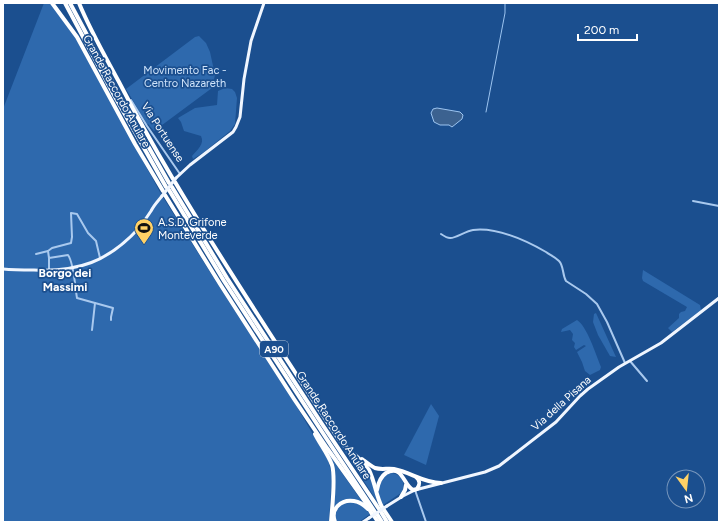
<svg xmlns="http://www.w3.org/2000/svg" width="722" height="525" font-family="Figtree,sans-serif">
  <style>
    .green { fill: #2e69ad }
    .water { fill: #3c6290; stroke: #9cc4f0 }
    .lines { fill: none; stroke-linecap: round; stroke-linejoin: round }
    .stream { stroke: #9cc4f0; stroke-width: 1 }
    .minor { stroke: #a9c9ee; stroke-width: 2 }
    .major { stroke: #f0f6ff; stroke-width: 3 }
    .highway { stroke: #fff; stroke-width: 4 }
    .major-bridge { stroke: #f0f6ff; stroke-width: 3 }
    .labels { text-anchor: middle; stroke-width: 3.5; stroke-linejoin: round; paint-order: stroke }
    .shield { fill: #1b4f8f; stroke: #bbcadd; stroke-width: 1 }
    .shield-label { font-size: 10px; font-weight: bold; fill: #fff }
    .park-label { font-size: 11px; fill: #cfe3fa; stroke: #1b4f8f }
    .street-label { font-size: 11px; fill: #fff; stroke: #1b4f8f }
    .poi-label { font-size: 11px; fill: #fff; stroke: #1b4f8f; text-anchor: start }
    .neighbourhood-label { font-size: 12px; font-weight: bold; fill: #fff; stroke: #1b4f8f }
  </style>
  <rect width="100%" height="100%" fill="#1b4f8f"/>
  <g class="green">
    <polygon points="44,3 50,3 76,39 161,194 215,280 297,407 328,460 332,475 329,522 3,522 3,109"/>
    <polygon points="199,36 206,43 210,52 215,75 212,88 154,131 148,124 147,124 126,89 195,37"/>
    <path d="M 225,88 L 232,89 L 235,92 L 237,98 L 235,124 L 230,131 L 204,152 L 193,159 L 192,156 C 197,150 205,144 201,136 L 184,131 L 181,122 L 178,118 L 195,108 L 217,105 L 218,91 Z"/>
    <polygon points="643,270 700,305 701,310 672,332 668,328 679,318 679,314 681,312 685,311 687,307 643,281 642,278"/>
    <polygon points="596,313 616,357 610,356 598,335 593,322 594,314"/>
    <path d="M 577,320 C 587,326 596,355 601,367 L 600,370 L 590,375 L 585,371 L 582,362 L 577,352 L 586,346 L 584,345 L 576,350 L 574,347 L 575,343 L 572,340 L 573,334 L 570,330 L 561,332 L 562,329 Z"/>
    <polygon points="431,404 439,416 426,465 404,455"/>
    <path d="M 338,441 C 346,450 358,457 365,468 C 372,479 374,493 380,506 Z"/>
    <polygon points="323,446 363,503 340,502 336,505 334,509 334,474"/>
    <path d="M 392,473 C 402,475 407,484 401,493 L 383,505 C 375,491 377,489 385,475 Z"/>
    <path d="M 350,502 C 359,503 365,507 370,514 L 359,522 L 336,522 L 335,513 L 340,505 Z"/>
  </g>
  <polygon class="water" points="437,108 460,112 463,115 462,119 452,127 449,125 440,125 434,122 431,113 433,109"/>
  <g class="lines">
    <polyline class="stream" points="486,112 505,13 505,3"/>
    <g class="minor">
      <polyline points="131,100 147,126 180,174"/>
      <polyline points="693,201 719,206"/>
      <path d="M 441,234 C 444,236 447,238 450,238 C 454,239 466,231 473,230 C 498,227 525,240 546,252 C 550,255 555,257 559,261 C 564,266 562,274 566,281 L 586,294 L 597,304 L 607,322 L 625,363"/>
      <polyline points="36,254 48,251"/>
      <path d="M 100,258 L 96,241 L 88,233 L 77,214 L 71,213 L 72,237 L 71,243 L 52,248 L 48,251 L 49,258 L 68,255 C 74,263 75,287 77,298 L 113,308 L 111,317 L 111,320"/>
      <polyline points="49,270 49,258"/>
      <polyline points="92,330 95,303"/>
      <polyline points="630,361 647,381"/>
      <polyline points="415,490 426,522"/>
    </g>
    <g class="major">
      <polyline points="176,178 190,165 233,132 236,127 240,117 244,79 251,41 264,3"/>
      <path d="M 3,269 C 13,270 24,270 34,270 C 78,272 108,262 139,228 C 143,223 147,217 151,211 C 154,205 158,201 162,196"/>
      <polyline points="387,506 403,496 415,490 485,472 499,466 556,422 580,396 588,389 619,367 661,343 719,298"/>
      <polyline points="363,522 369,518"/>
    </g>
    <g class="highway">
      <polyline points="52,3 77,37 135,144 163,191"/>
      <polyline points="65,3 114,95 166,187"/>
      <polyline points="70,3 118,93 169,183"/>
      <path d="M 79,3 C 90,30 105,56 119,82 C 136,115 154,147 173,179"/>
      <path d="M 175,182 C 226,268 281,351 336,435 C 344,449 360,456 369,470 C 375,482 376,496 382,507"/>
      <polyline points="172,187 227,278 322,424 379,509"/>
      <polyline points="169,190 224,281 326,438 375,512"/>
      <polyline points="165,195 220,284 294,399 327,448 364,500 372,514"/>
      <path d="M 315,434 C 320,444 328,454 332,465 C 336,478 332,507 331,522"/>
      <path d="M 362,459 C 366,462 371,466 375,468 C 381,470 388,468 394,469 C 410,472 424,483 441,483"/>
      <path d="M 377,490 C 378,484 380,477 386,473 C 403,464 403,485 413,490 L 417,489 C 420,485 420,480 416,477"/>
      <polyline points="401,497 405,490 406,485"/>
      <polyline points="384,510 392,522"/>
      <polyline points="381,512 387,522"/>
      <polyline points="377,514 382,522"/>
      <polyline points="374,516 378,522"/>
      <path d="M 335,522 C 330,509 341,499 354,501 C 360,502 364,505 368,509"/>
    </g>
    <g class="major-bridge">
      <polyline points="162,196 176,178"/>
      <polyline points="369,518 387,506"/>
    </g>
  </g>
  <defs>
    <g id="stadium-pin" transform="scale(1)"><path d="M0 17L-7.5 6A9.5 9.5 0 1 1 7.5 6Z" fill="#ffd166" stroke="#1b4f8f"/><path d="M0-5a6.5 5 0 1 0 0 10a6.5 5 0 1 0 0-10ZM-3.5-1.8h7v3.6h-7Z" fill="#111"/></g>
  </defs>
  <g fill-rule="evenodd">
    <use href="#stadium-pin" x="144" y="228"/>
  </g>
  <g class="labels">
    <rect class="shield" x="260" y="341" width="28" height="16" rx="3"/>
    <g class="shield-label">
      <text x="274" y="353">A90</text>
    </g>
    <g class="park-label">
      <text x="185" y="74">Movimento Fac -<tspan x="185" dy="13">Centro Nazareth</tspan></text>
    </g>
    <g class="street-label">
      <text transform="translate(117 91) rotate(61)" y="4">Grande Raccordo Anulare</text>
      <text transform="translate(163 132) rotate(57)" y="4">Via Portuense</text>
      <text transform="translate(561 403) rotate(-42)" y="4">Via della Pisana</text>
      <text transform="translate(334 425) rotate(57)" y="4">Grande Raccordo Anulare</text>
    </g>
    <g class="poi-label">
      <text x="158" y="226">A.S.D. Grifone<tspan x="158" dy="13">Monteverde</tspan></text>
    </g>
    <g class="neighbourhood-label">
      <text x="65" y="277">Borgo dei<tspan x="65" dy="14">Massimi</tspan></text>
    </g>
  </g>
  <rect width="722" height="525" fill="none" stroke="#ffffff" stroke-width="8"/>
  <g transform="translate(686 489) rotate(165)"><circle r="19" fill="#1b4f8f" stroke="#7695bc"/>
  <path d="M0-3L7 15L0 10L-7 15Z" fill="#ffd166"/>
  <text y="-6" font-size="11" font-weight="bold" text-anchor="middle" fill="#ffffff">N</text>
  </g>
  <path d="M578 34v6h59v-6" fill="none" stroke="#ffffff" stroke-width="2"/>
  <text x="584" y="34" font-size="12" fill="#ffffff" stroke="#1b4f8f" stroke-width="3" paint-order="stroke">200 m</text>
</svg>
